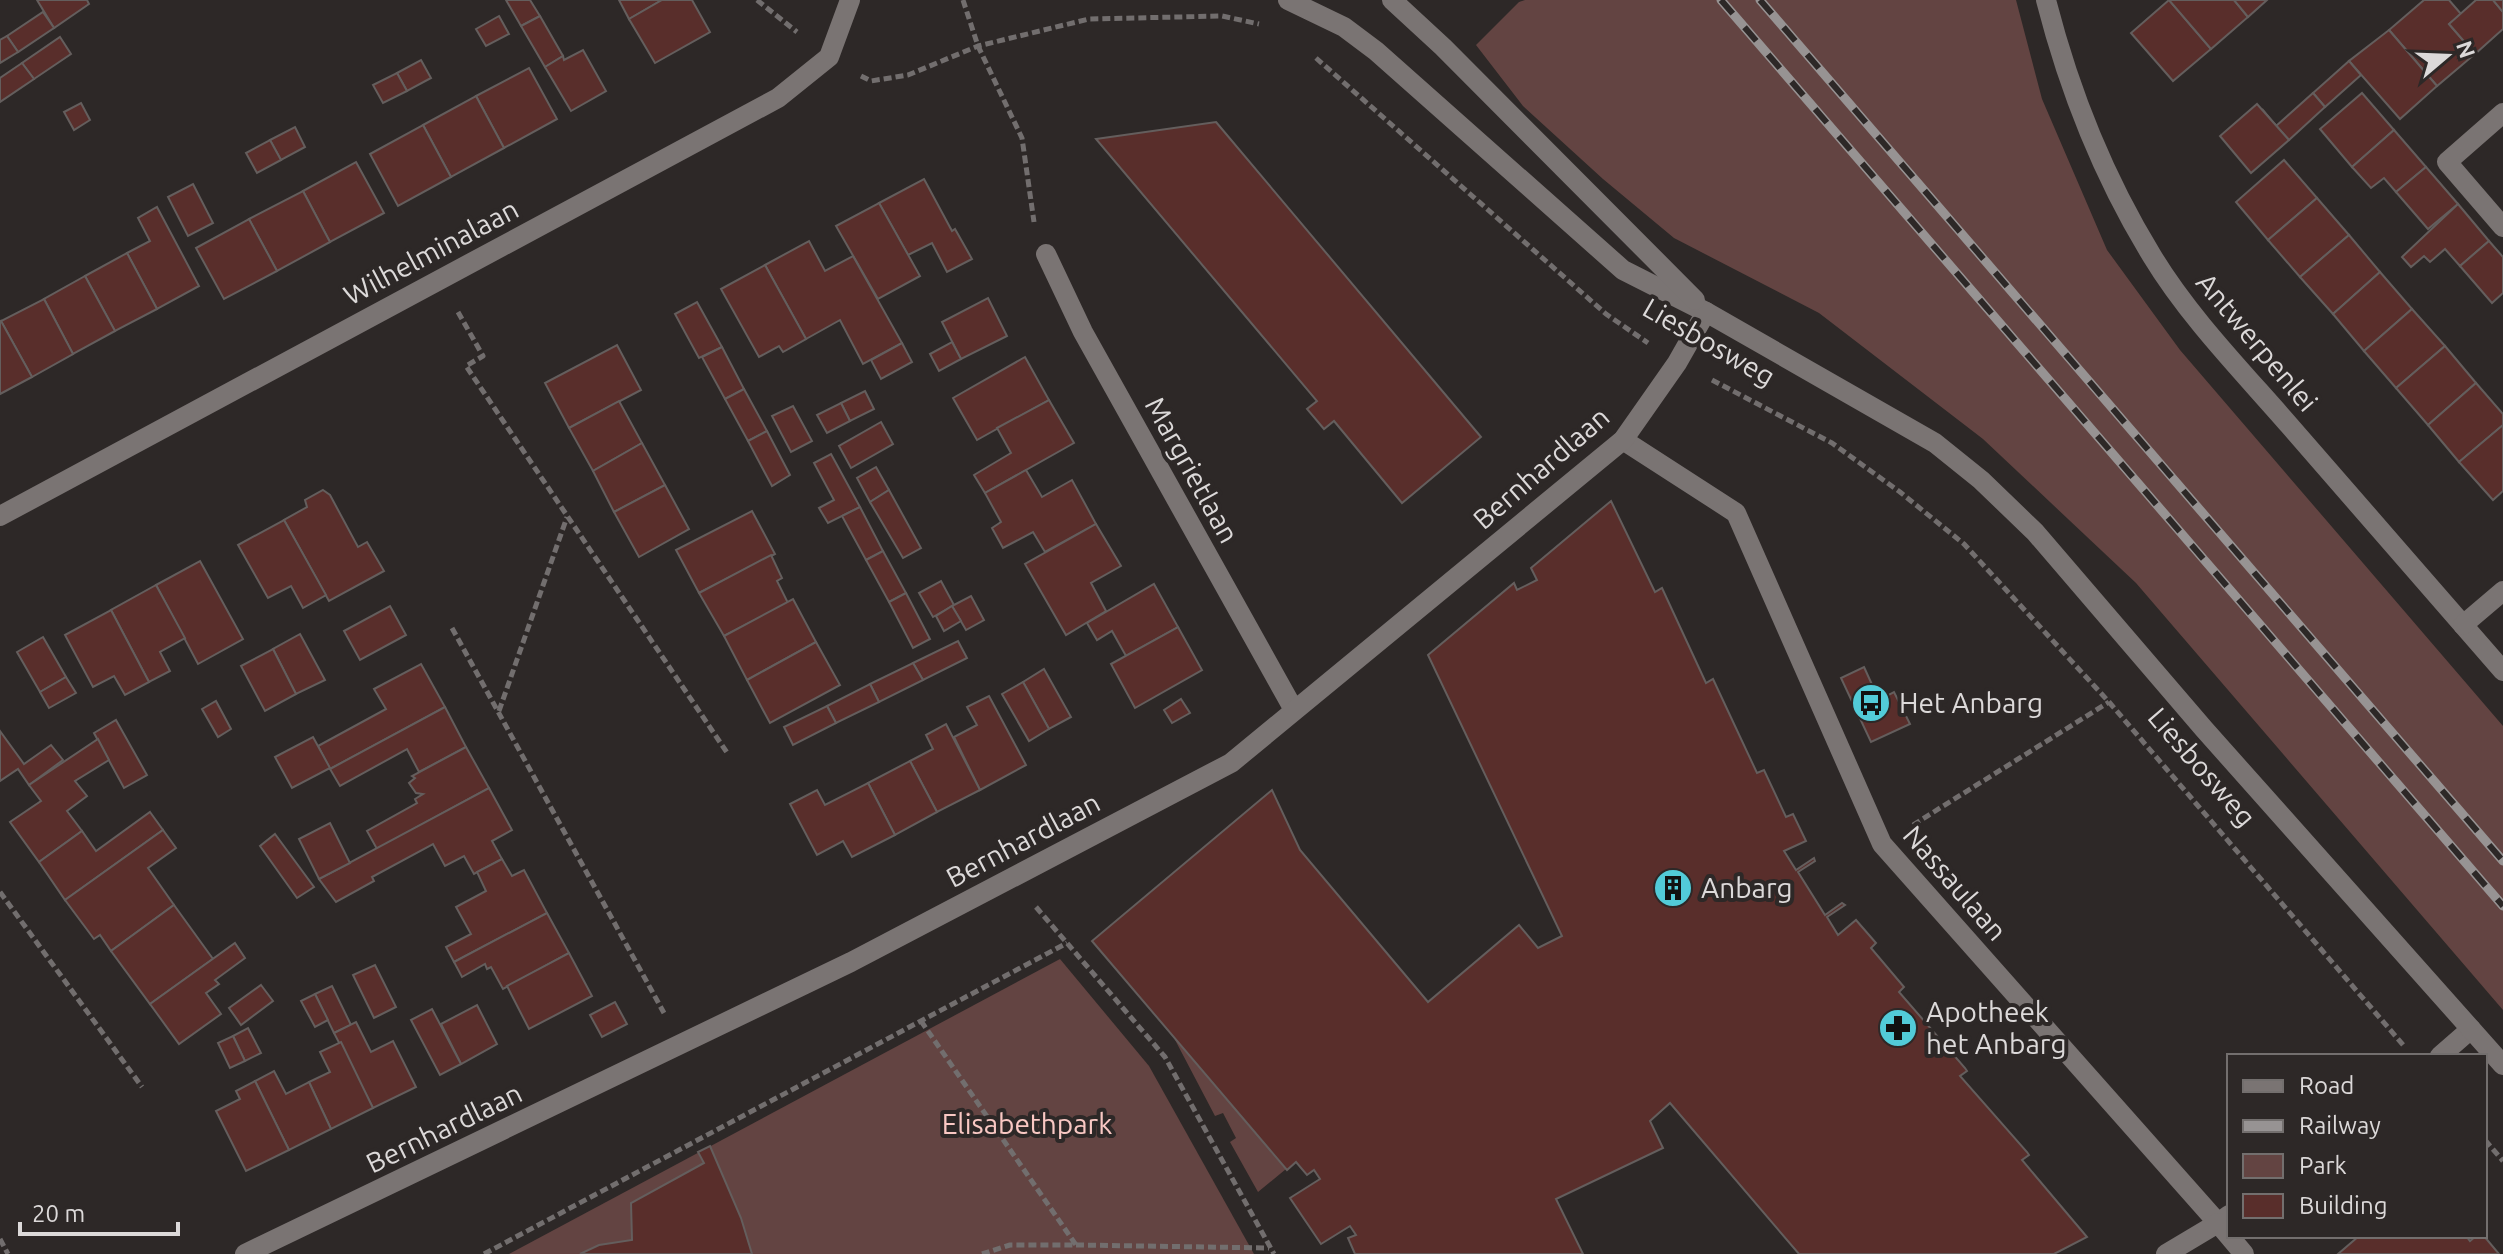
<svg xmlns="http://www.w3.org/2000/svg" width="2503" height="1254" font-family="Ubuntu,sans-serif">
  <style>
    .green { fill: #634442 }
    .building { fill: #592e2b; stroke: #645e5d; stroke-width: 2 }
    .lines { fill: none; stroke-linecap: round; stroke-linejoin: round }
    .path { stroke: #726e6e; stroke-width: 5; stroke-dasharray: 8 4; stroke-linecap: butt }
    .lane { stroke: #7a7473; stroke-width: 20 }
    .street { stroke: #7a7473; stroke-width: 20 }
    .secondary { stroke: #7a7473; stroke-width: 20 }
    .rail-casing { stroke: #979393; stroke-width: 9 }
    .rail { stroke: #2d2827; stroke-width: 6; stroke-dasharray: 18; stroke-linecap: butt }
    .labels { text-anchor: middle; stroke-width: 8; stroke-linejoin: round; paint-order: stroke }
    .street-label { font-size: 28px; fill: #dcd9d9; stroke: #2d2827 }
    .poi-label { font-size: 28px; fill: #dcd9d9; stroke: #2d2827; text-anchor: start }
    .park-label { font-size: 28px; fill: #f9c8c3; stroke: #2d2827 }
  </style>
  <rect width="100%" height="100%" fill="#2d2827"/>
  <g class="green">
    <polygon points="1525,0 2016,0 2042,99 2107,250 2180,350 2503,726 2503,1010 2136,583 1983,439 1819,313 1674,238 1603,179 1523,106 1476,45 1519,2"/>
    <polygon points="1060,959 1149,1066 1254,1254 509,1254"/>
    <polygon points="1173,1036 1286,1169 1258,1192 1230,1142 1236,1138 1223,1113 1215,1116"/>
  </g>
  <g class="building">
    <polygon points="37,0 87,0 89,4 54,28"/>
    <polygon points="506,0 530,0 540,16 521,26"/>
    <polygon points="619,0 662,0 629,19"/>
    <polygon points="662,0 692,0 710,32 655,63 629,19"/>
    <polygon points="2169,0 2211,49 2173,81 2131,33"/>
    <polygon points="2169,0 2234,0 2248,17 2211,49"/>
    <polygon points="2234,0 2267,0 2248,17"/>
    <polygon points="2424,0 2449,0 2461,14 2449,24 2475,54 2437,86 2389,30"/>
    <polygon points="2476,0 2493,0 2503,12 2503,29 2475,54 2449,24"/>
    <polygon points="2493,0 2503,0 2503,12"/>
    <polygon points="43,12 54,28 18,52 7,36"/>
    <polygon points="499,16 509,34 486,46 476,29"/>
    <polygon points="540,16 563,56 545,67 521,26"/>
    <polygon points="2389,30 2437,86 2400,119 2349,61"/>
    <polygon points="7,36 18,52 0,63 0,40"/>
    <polygon points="60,37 71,54 34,79 22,63"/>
    <polygon points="583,50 606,91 571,111 545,67 563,56 564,60"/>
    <polygon points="421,60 431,78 407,91 397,73"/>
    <polygon points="2349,61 2361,75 2325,107 2313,93"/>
    <polygon points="22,63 34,79 0,102 0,78"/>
    <polygon points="529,68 557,119 504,148 476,96"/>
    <polygon points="397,73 407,91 383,103 373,85"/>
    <polygon points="2313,93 2325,107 2289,140 2272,121 2262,109 2276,126"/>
    <polygon points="2362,93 2394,130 2352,167 2320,129"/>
    <polygon points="476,96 504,148 451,177 423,125"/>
    <polygon points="81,103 90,120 74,130 64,112"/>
    <polygon points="2257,104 2289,140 2251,173 2220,136"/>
    <polygon points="1216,122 1481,437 1402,503 1334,421 1324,429 1307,409 1317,401 1096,139"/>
    <polygon points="423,125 451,177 398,206 370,154"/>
    <polygon points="295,127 305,147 281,160 270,140"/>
    <polygon points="2394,130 2426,167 2396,192 2384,178 2371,188 2352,167"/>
    <polygon points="270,140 281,160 257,173 246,153"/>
    <polygon points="2284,160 2317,198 2268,240 2236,202"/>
    <polygon points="356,162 384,213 330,242 303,191"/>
    <polygon points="2426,167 2458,204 2428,229 2396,192"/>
    <polygon points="924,179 952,231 955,229 972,259 947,272 932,243 908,255 879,203"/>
    <polygon points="193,184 213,223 188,236 168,197"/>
    <polygon points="303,191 330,242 277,271 249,219"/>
    <polygon points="2317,198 2349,235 2300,277 2268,240"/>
    <polygon points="879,203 920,276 878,299 836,226"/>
    <polygon points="2458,204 2489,241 2460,266 2445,249 2430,262 2424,256 2411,267 2402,257"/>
    <polygon points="157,207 199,286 157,309 127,253 150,241 138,218"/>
    <polygon points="249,219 277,271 224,299 196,248"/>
    <polygon points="2349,235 2380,272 2333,314 2300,277"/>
    <polygon points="809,241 825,271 853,256 902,343 863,364 840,320 806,339 765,265"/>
    <polygon points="2489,241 2503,257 2503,293 2492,303 2460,266"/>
    <polygon points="127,253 157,309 115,331 85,276"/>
    <polygon points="765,265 806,339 783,352 779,346 759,357 721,289"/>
    <polygon points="2380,272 2412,309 2364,351 2333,314"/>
    <polygon points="85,276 115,331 73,354 44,299"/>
    <polygon points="988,298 1007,336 961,359 942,322"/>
    <polygon points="44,299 73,354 32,377 1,321"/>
    <polygon points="697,302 722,347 699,358 675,314"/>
    <polygon points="2412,309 2445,346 2396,388 2364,351"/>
    <polygon points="1,321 32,377 0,394 0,322"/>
    <polygon points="952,342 961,359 939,371 930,354"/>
    <polygon points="902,343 912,362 881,379 871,360"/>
    <polygon points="617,345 641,390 569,428 545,383"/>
    <polygon points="2445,346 2476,383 2428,425 2396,388"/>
    <polygon points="722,347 744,389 725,399 702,357"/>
    <polygon points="1025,357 1049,400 977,440 953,398"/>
    <polygon points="2476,383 2503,414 2503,425 2459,462 2428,425"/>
    <polygon points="744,389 767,431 748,441 725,399"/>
    <polygon points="865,391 874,409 850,421 841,403"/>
    <polygon points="1049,400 1074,443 985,493 974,475 1011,453 997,428"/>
    <polygon points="619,401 642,443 593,471 569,428"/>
    <polygon points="841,403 850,421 827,433 817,415"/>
    <polygon points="793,406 812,441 791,452 772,416"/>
    <polygon points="881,422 893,444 851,468 839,446"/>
    <polygon points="2503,425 2503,491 2493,500 2459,462"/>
    <polygon points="767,431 790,475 772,486 748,441"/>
    <polygon points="642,443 665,485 614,512 593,471"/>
    <polygon points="831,454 860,507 828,523 819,508 834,500 814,463"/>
    <polygon points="876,467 889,490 870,502 857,478"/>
    <polygon points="1026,470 1042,497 1072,480 1096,524 1045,552 1033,532 1003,548 992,528 1001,522 985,493"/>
    <polygon points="665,485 689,529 639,557 614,512"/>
    <polygon points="323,490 330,495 358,547 367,542 384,571 329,601 284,520 307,507 305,500"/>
    <polygon points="889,490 921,548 903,558 870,502"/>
    <polygon points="1611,501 1655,592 1662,588 1706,683 1713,679 1757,773 1764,770 1786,817 1793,814 1806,841 1784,851 1796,870 1814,858 1815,861 1798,872 1825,915 1842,903 1845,905 1827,917 1838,935 1856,920 1876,943 1871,948 1904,987 1899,992 1965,1068 1967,1071 1960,1076 2027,1152 2029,1155 2022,1160 2087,1237 2054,1254 1799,1254 1670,1103 1650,1121 1663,1148 1556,1199 1583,1254 1355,1254 1348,1238 1356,1235 1350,1226 1321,1244 1290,1198 1320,1179 1314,1170 1307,1175 1296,1162 1287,1170 1092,941 1272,790 1300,850 1428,1002 1519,925 1538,948 1562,936 1428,655 1514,583 1517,590 1537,580 1531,568"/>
    <polygon points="860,507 883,551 866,560 842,516"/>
    <polygon points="752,511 775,554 699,593 676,550"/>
    <polygon points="284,520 326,595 303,608 291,586 268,598 238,545"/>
    <polygon points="1096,524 1121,566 1091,583 1106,611 1066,635 1025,564"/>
    <polygon points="883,551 906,593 889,602 866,560"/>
    <polygon points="771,555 782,578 777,581 788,603 724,636 699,593"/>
    <polygon points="200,561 243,639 198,664 156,585"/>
    <polygon points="941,581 954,605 933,617 919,593"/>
    <polygon points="1154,584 1178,627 1126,656 1112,631 1097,640 1087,623"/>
    <polygon points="156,585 185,638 160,652 170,671 149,682 111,610"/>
    <polygon points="906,593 930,639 913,648 889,602"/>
    <polygon points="971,596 984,620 966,630 952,606"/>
    <polygon points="793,599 816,642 747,680 724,636"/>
    <polygon points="390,606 406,635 360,660 344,631"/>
    <polygon points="952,606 961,621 944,631 936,616"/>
    <polygon points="111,610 149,682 125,695 114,676 93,687 65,635"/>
    <polygon points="1178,627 1202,670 1135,708 1111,664"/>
    <polygon points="300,634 325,680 296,694 273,649"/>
    <polygon points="43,637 66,677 40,692 17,652"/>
    <polygon points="958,641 967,658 923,680 913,663"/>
    <polygon points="816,642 840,685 770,723 747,680"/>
    <polygon points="273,649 296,694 265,711 241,666"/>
    <polygon points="913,663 923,680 879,702 870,684"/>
    <polygon points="421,664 445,707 330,769 318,746 386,709 374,689"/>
    <polygon points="1864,667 1879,700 1894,692 1910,724 1871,742 1841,678"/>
    <polygon points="1044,669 1071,717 1049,729 1023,682"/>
    <polygon points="66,677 76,693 49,708 40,692"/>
    <polygon points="1023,682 1049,729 1029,741 1002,694"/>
    <polygon points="870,684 879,702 836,723 827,706"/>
    <polygon points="989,696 1026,765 980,790 954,737 977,725 967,707"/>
    <polygon points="1181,699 1190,713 1172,723 1164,710"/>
    <polygon points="216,701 231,729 218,737 202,709"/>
    <polygon points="827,706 836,723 793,745 784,727"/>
    <polygon points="445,707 466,747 419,772 407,749 340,786 330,769"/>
    <polygon points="116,720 147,775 124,788 94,733"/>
    <polygon points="946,724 980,790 937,812 910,761 933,749 926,735"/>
    <polygon points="0,731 24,764 51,745 63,760 29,785 18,769 0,781"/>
    <polygon points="313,737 330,768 292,788 275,757"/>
    <polygon points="98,739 109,760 75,781 87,796 67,811 82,831 39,862 10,822 41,801 29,785"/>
    <polygon points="466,747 489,788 377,849 367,831 417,803 415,799 423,794 416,793 409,783 415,778 412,776"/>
    <polygon points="910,761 937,812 895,835 868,783"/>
    <polygon points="868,783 895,835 852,857 843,841 817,855 790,804 817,790 825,805"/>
    <polygon points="489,788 512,830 492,841 502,859 474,874 464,856 445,866 433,844 372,877 374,881 336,902 319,879"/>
    <polygon points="150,812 163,830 65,900 39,862 82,831 96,851"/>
    <polygon points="330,823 350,863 319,879 299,839"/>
    <polygon points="163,830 176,848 148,868 174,905 111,951 100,935 94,939 65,900"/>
    <polygon points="275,834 314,887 297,898 260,846"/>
    <polygon points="502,859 512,876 524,870 547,913 454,962 446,947 471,934 456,907 486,891 477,872"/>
    <polygon points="174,905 213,959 150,1004 111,951"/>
    <polygon points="547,913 569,953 503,989 491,967 487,969 485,964 462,977 454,962"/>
    <polygon points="235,943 245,958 215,980 219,984 206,993 221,1014 179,1044 150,1004"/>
    <polygon points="569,953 592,996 529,1029 507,986"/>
    <polygon points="375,965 396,1007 374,1018 353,975"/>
    <polygon points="261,985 273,1001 241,1025 229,1008"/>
    <polygon points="332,986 351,1025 334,1033 315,994"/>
    <polygon points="315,994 328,1020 315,1027 301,1001"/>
    <polygon points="615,1002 627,1024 602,1037 590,1015"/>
    <polygon points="477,1005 497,1044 461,1064 441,1024"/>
    <polygon points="432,1009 461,1064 440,1075 411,1020"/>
    <polygon points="356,1022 371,1052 393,1041 416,1087 373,1108 334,1033"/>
    <polygon points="248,1028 261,1053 245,1061 233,1036"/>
    <polygon points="233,1036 245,1061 230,1068 218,1043"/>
    <polygon points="341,1042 373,1108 331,1129 309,1082 330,1072 320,1052"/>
    <polygon points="274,1071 286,1094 309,1082 331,1129 289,1150 255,1081"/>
    <polygon points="255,1081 289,1150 246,1171 216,1111 240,1099 236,1091"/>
    <polygon points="710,1146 741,1218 752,1254 580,1254 599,1245 632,1240 631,1203 704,1163 698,1152"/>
    <polygon points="2359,1236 2466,1236 2470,1241 2476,1236 2484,1236 2499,1254 2338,1254"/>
  </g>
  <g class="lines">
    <g class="path">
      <polyline points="757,0 797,32"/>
      <polyline points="963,0 978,46 1022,138 1034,222"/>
      <polyline points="1316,58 1606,314 1648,343"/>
      <polyline points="861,76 871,81 908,75 978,46 1089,19 1222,16 1259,24"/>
      <polyline points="458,312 483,356 466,366 728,754"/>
      <polyline points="1712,380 1832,443 1900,492 1964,544 2109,702 2404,1046"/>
      <polyline points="452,628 664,1013"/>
      <polyline points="499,711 567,517"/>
      <polyline points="1913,825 2109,702"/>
      <polyline points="0,892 142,1087"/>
      <polyline points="1036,907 1165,1057 1274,1254"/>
      <polyline points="921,1021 1076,1245 1010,1245 982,1254"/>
      <polyline points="2485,1140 2503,1161"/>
      <polyline points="0,1239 8,1254"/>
      <polyline points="1076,1245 1269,1248"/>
      <polyline points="484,1254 1067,943"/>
    </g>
    <polyline class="lane" points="2503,113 2447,162 2503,227"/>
    <g class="street">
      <path d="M 2046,0 C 2069,90 2103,176 2152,256 C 2189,317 2242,371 2289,425 C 2360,507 2432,589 2503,671"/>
      <polyline points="1046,254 1083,332 1294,710"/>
      <polyline points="1623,440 1736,513 1882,844 2218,1223 2229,1215"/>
      <polyline points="0,516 778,98 829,57 850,0"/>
      <polyline points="2463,625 2503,591"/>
      <polyline points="2440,1056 2471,1029"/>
      <polyline points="245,1254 851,962 1231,763 1623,440 1677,363 1706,312"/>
      <polyline points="2166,1254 2218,1223 2244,1254"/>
    </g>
    <g class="secondary">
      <polyline points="1288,0 1344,27 1376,51 1623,270 1706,312 1935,443 1981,480 2035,532 2204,729 2503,1065"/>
      <polyline points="1392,0 1443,47 1695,300"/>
    </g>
    <g class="rail-casing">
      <g id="rail">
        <polyline points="1721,0 2503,906"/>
        <polyline points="1760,0 2503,861"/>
      </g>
    </g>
    <use href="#rail" class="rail"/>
  </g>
  <defs>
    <g id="bus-disc" transform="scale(2)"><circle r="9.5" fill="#52cbd8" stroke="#2d2827"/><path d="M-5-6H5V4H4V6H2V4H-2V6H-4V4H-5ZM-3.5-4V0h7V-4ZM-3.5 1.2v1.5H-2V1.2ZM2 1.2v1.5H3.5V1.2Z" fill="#111"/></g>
    <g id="building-disc" transform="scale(2)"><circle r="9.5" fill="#52cbd8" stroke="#2d2827"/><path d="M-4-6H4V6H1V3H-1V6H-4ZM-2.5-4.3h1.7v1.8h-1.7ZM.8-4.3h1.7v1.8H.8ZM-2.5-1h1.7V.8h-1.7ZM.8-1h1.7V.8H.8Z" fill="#111"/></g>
    <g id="pharmacy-disc" transform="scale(2)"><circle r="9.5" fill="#52cbd8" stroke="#2d2827"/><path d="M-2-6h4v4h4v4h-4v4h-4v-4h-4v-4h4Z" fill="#111"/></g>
  </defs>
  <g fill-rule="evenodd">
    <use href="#bus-disc" x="1871" y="703"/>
    <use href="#building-disc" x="1673" y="888"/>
    <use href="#pharmacy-disc" x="1898" y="1028"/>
  </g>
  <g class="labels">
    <g class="street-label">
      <text transform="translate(431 252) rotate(-28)" y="10">Wilhelminalaan</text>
      <text transform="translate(1709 342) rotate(30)" y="10">Liesbosweg</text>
      <text transform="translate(2257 342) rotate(50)" y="10">Antwerpenlei</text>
      <text transform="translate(1541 468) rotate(-41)" y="10">Bernhardlaan</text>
      <text transform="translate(1192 470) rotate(61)" y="10">Margrietlaan</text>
      <text transform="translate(2202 767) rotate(49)" y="10">Liesbosweg</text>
      <text transform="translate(1023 840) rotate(-28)" y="10">Bernhardlaan</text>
      <text transform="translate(1955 883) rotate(49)" y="10">Nassaulaan</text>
      <text transform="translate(444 1128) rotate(-26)" y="10">Bernhardlaan</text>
    </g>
    <g class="poi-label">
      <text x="1899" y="713">Het Anbarg</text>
      <text x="1701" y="898">Anbarg</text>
      <text x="1926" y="1022">Apotheek<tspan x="1926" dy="32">het Anbarg</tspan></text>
    </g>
    <g class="park-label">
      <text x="1027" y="1134">Elisabethpark</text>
    </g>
  </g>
  <rect x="2227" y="1054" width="260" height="184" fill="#2d2827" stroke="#736f6e" stroke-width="2"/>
  <rect x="2243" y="1080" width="40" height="12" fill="#7a7473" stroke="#736f6e" stroke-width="2"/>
  <text x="2299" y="1094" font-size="24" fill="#dcd9d9">Road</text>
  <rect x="2243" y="1120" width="40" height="12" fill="#979393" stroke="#736f6e" stroke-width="2"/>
  <text x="2299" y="1134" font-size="24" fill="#dcd9d9">Railway</text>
  <rect x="2243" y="1154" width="40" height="24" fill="#634442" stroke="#736f6e" stroke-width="2"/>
  <text x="2299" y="1174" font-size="24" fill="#dcd9d9">Park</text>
  <rect x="2243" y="1194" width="40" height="24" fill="#592e2b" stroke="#736f6e" stroke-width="2"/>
  <text x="2299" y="1214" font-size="24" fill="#dcd9d9">Building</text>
  <g transform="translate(2447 56) rotate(71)" stroke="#2d2827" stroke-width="6" paint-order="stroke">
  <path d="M0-6L14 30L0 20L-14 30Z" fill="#dcd9d9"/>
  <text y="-12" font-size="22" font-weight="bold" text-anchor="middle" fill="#dcd9d9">N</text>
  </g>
  <path d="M20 1222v12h158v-12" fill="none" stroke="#dcd9d9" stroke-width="4"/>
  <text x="32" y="1222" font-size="24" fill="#dcd9d9" stroke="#2d2827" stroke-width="6" paint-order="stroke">20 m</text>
</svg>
